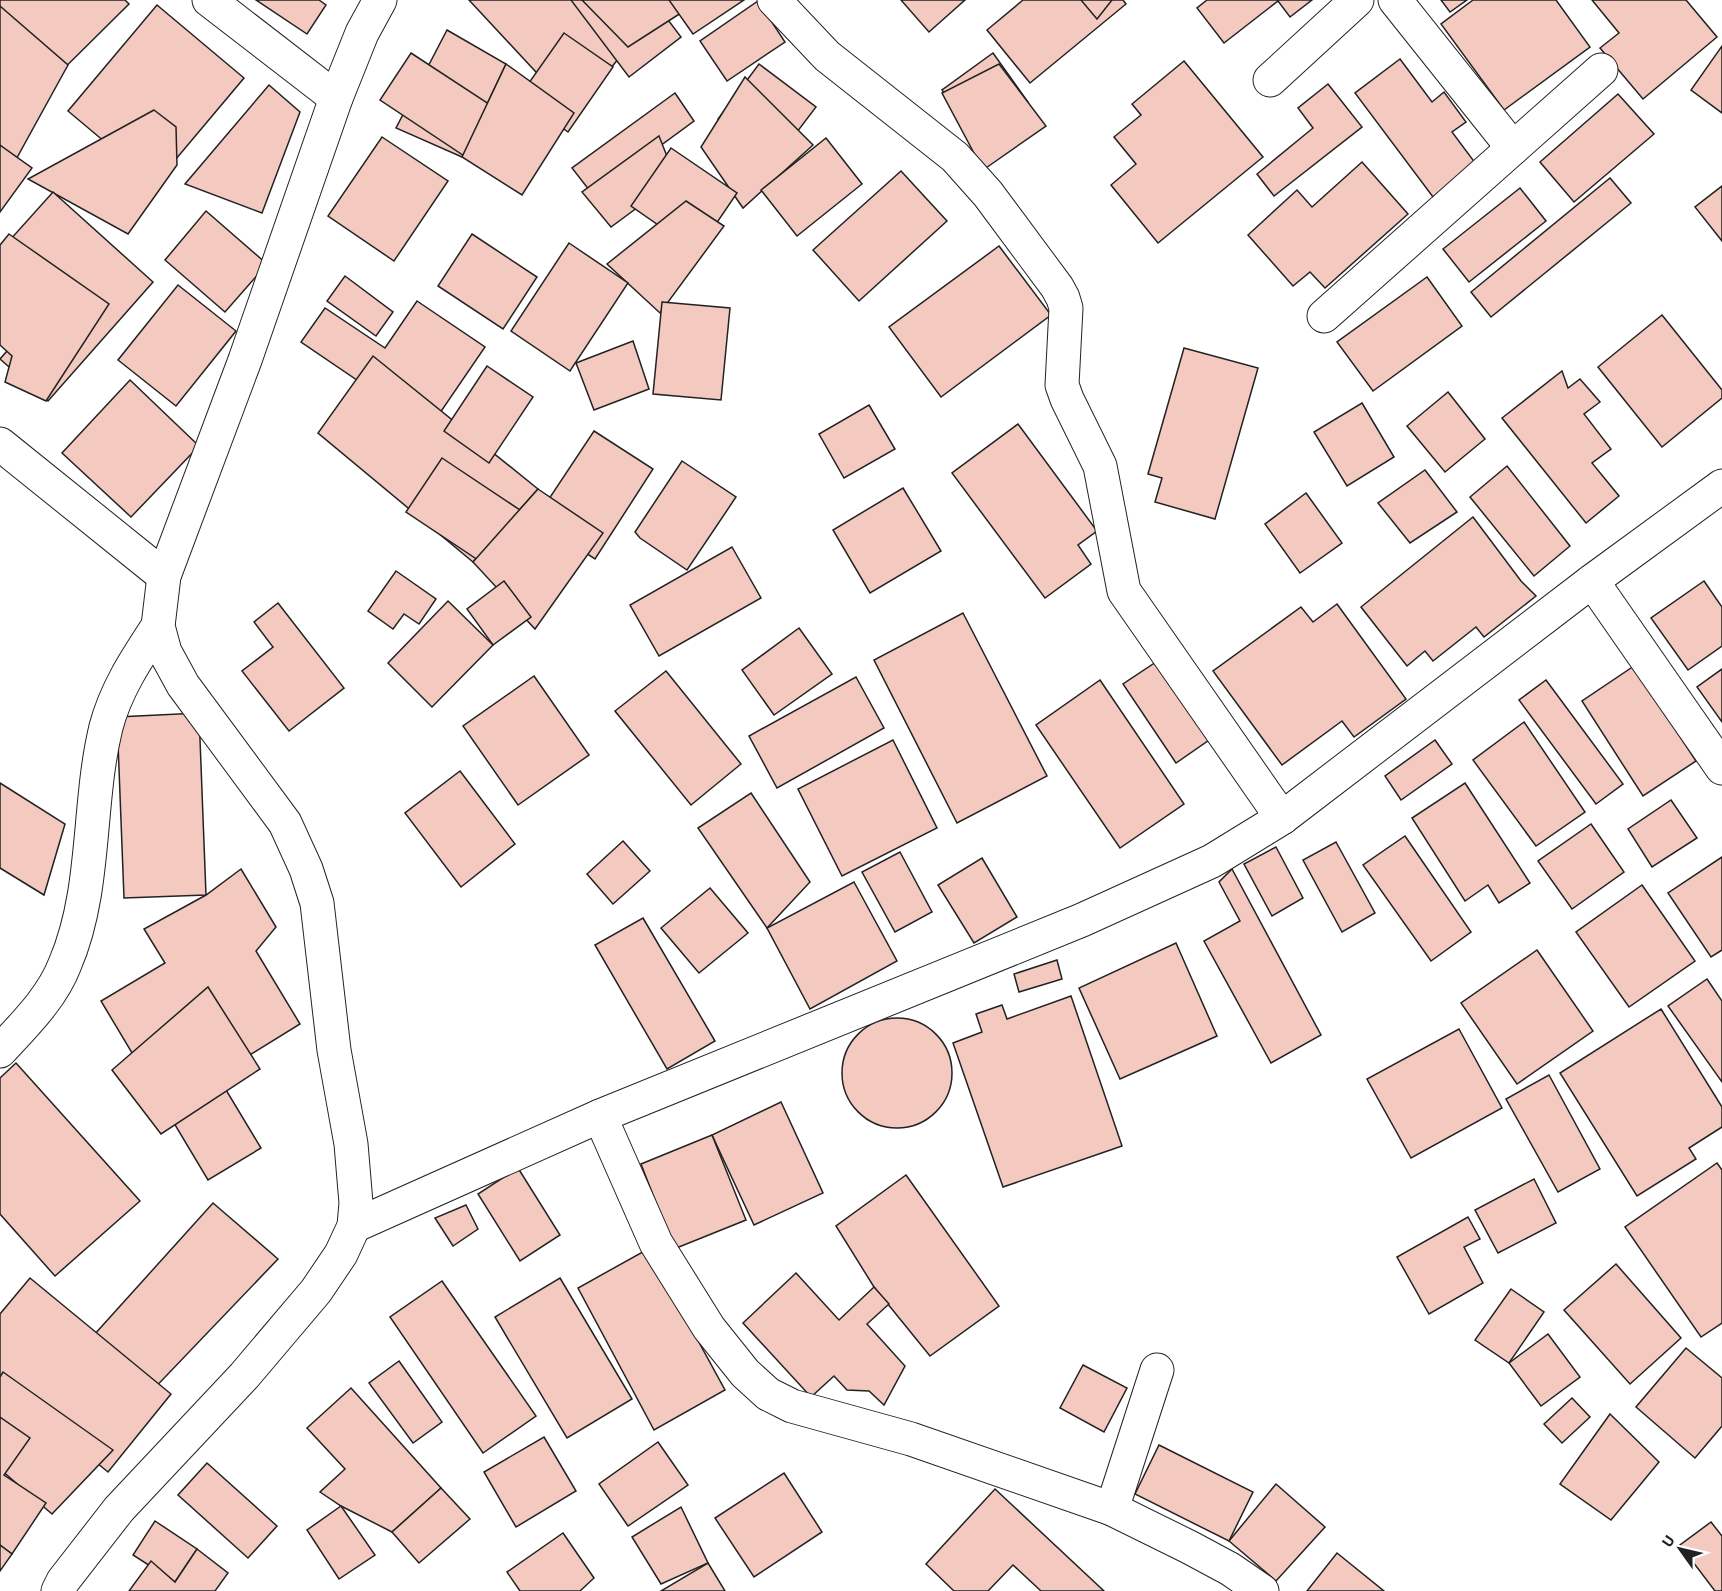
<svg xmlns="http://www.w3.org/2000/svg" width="1722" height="1591" font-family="'Alegreya Sans',sans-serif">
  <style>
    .building { fill: #f3c9c0; stroke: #222; stroke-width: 1.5 }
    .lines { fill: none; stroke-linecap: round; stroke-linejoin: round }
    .minor-casing { stroke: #222; stroke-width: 35 }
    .minor { stroke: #fff; stroke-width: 33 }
  </style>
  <rect width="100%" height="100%" fill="#fff"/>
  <g class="building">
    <polygon points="0,0 125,0 129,4 20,112 0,92"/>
    <polygon points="256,0 319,0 326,5 307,34"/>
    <polygon points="469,0 583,0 628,47 574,113"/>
    <polygon points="571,0 653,0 681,37 629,77"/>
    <polygon points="582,0 696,0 698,2 628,47"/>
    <polygon points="669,0 744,0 693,34"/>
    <polygon points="901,0 965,0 929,32"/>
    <polygon points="1023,0 1123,0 1126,4 1030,83 987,30"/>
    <polygon points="1081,0 1112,0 1097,19"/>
    <polygon points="1207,0 1312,0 1290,17 1278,1 1224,43 1197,8"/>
    <polygon points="1441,0 1467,0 1450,12"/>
    <polygon points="1473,0 1556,0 1590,47 1504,110 1441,24"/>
    <polygon points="1592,0 1686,0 1717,37 1643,99 1600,48 1619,33"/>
    <polygon points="758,1 785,42 727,81 700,41"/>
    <polygon points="157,5 244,78 155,184 68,111"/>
    <polygon points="0,6 68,65 14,163 0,156"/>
    <polygon points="447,30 506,64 462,157 396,128"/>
    <polygon points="564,33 613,67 568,132 519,97"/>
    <polygon points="1722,46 1722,113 1691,90"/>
    <polygon points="411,53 539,137 508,185 380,100"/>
    <polygon points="993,53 1028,102 977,139 942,90"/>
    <polygon points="1400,59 1432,102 1444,92 1466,122 1452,132 1476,164 1433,197 1355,93"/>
    <polygon points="1184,61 1263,157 1158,243 1111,185 1136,164 1114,137 1141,115 1132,104"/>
    <polygon points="506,64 574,113 522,195 462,157"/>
    <polygon points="759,64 816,107 775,161 718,119"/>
    <polygon points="999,64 1046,126 983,170 942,93"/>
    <polygon points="745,77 813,145 743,208 701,147"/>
    <polygon points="1328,84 1362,127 1274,196 1257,174 1313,128 1298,108"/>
    <polygon points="269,85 300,112 262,213 185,184"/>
    <polygon points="675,93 694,121 593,195 572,168"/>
    <polygon points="1618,94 1654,134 1574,202 1540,162"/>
    <polygon points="154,110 176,127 177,165 128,234 28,179"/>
    <polygon points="659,136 676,179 611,227 582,192"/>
    <polygon points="382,137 448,181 394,261 328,216"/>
    <polygon points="826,138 862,184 797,236 761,190"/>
    <polygon points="0,145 32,168 0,212"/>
    <polygon points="671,148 737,193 697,252 631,206"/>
    <polygon points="1362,162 1408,214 1325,288 1310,272 1293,286 1248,235 1297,190 1312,207"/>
    <polygon points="901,171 947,221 859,301 813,250"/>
    <polygon points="1610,178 1631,203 1491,317 1471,292"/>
    <polygon points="1722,186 1722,241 1695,207"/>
    <polygon points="1520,188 1546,221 1469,282 1443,249"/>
    <polygon points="53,192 153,282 48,401 0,359 43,310 0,272 0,251"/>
    <polygon points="686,201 724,226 660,313 607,264"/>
    <polygon points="206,211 267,264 225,312 165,260"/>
    <polygon points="9,234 109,304 46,401 5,382 12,356 0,345 0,245"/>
    <polygon points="472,234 537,277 503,329 438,286"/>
    <polygon points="569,243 628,283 570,371 511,331"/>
    <polygon points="999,246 1051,315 941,397 889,327"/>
    <polygon points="345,276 393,312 376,336 327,301"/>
    <polygon points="1427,277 1462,326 1373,391 1337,342"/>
    <polygon points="178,285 236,331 176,406 118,360"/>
    <polygon points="417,301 485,347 429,429 301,342 325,308 385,348"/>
    <polygon points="662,302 730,308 721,400 653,394"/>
    <polygon points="1662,315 1722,390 1722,398 1662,447 1598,367"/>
    <polygon points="633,341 649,389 594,410 576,363"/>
    <polygon points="1184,348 1258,368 1215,519 1155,502 1162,478 1148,474"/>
    <polygon points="373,356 538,489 473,562 318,433"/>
    <polygon points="487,366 533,397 489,463 444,431"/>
    <polygon points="1562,371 1568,388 1580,379 1600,402 1584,414 1611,449 1592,463 1619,496 1586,523 1502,418"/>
    <polygon points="130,380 199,446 131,517 62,453"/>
    <polygon points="1448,392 1485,439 1445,472 1407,426"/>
    <polygon points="1362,403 1394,457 1347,486 1314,432"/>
    <polygon points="869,405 895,449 844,478 819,434"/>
    <polygon points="1018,424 1097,531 1078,545 1091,564 1045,598 952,473"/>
    <polygon points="594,431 653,469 595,559 535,520"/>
    <polygon points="442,458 535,520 499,574 406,512"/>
    <polygon points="682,461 736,497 687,570 640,538 635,532"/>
    <polygon points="1507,466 1570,546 1534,576 1470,497"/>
    <polygon points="1425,470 1457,512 1410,543 1378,503"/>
    <polygon points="903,488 941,551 870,593 833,530"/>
    <polygon points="538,489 603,533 535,629 473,562"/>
    <polygon points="1306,493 1342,543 1300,573 1265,524"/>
    <polygon points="1473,517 1521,581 1536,596 1484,637 1476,627 1433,661 1425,651 1407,666 1361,607"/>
    <polygon points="732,547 761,598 659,656 630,605"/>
    <polygon points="396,571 436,599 419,624 404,614 393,629 368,611"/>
    <polygon points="504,581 531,617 493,645 467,609"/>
    <polygon points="1704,581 1722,607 1722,646 1688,670 1651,618"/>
    <polygon points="448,601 493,645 432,707 388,663"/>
    <polygon points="278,603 344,688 289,731 242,671 273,647 254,622"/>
    <polygon points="1337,604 1406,699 1354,737 1342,721 1282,765 1213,671 1301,607 1313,622"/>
    <polygon points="963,613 1047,776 957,823 874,660"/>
    <polygon points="799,628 832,674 774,715 742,670"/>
    <polygon points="1159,660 1212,738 1176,763 1123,684"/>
    <polygon points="1634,666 1696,761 1643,796 1582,701"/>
    <polygon points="1722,669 1722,722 1697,687"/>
    <polygon points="666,671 741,764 691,805 615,711"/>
    <polygon points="534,676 589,755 518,805 463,726"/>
    <polygon points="856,677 884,728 777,788 749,736"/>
    <polygon points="1100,680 1184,804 1120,848 1036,725"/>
    <polygon points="1546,680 1623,784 1596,804 1519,700"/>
    <polygon points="199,713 206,895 124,898 117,717"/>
    <polygon points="1524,722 1585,812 1536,846 1473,760"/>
    <polygon points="893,740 937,828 842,876 798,789"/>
    <polygon points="1435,740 1452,764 1401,800 1385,776"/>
    <polygon points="460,771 515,844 461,887 405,813"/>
    <polygon points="0,783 65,824 44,895 0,868"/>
    <polygon points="1465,783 1530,883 1499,903 1488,885 1465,901 1412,818"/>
    <polygon points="751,793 810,882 767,928 698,828"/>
    <polygon points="1671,800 1697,838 1652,867 1628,829"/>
    <polygon points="1591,824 1624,872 1572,909 1538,861"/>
    <polygon points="1405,836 1471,932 1431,961 1363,865"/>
    <polygon points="623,841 650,871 613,904 587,874"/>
    <polygon points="1336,842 1375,913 1342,932 1303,860"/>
    <polygon points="1276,847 1303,898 1272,916 1244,864"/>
    <polygon points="900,852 932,912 895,932 862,872"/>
    <polygon points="1722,857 1722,950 1711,957 1668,893"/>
    <polygon points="982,858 1017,917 974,943 938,885"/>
    <polygon points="241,869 276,927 256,951 300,1024 217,1075 261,1148 208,1180 101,1001 165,963 144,929 206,895"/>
    <polygon points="1232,869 1321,1035 1271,1063 1204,941 1240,921 1219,882"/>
    <polygon points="854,882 897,961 810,1009 767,928"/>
    <polygon points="1642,885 1695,961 1629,1007 1576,932"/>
    <polygon points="710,888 748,933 699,973 661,928"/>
    <polygon points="643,918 715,1041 667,1069 595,945"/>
    <polygon points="1176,943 1217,1036 1120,1079 1079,988"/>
    <polygon points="1537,950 1593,1031 1517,1084 1461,1003"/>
    <polygon points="1057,960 1062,979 1019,992 1014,974"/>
    <polygon points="1707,979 1722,1001 1722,1082 1668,1006"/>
    <polygon points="208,987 260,1069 161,1134 112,1070"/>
    <polygon points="1071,996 1122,1146 1003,1187 953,1043 982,1032 976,1014 1002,1005 1007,1019"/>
    <polygon points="1661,1009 1722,1107 1722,1127 1689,1148 1696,1159 1637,1196 1560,1073"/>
    <circle cx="897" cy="1073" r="55"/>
    <polygon points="1459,1029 1502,1108 1411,1158 1367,1079"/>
    <polygon points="16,1063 140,1201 55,1276 0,1214 0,1078"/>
    <polygon points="1549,1075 1600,1169 1558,1192 1506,1099"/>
    <polygon points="781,1102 823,1193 754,1225 712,1135"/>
    <polygon points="712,1135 746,1220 674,1249 641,1164"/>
    <polygon points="1717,1163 1722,1170 1722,1323 1701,1337 1625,1227"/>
    <polygon points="518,1168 560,1235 520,1261 478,1194"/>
    <polygon points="906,1175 999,1306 930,1356 874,1287 836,1226"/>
    <polygon points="1534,1179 1556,1223 1498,1253 1475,1210"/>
    <polygon points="213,1203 278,1259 124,1420 66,1366"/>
    <polygon points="466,1205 478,1229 453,1246 435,1218"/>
    <polygon points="1468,1217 1480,1239 1464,1247 1483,1283 1429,1314 1397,1257"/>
    <polygon points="648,1249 725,1390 654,1430 578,1288"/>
    <polygon points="1616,1264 1681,1338 1630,1384 1564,1310"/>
    <polygon points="796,1273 839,1320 874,1287 889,1304 867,1324 905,1366 884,1405 869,1391 847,1390 834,1376 811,1397 743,1323"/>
    <polygon points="30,1278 171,1394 108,1472 0,1383 0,1314"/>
    <polygon points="560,1278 632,1399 567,1438 495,1317"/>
    <polygon points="442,1281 536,1416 483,1453 390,1317"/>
    <polygon points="1511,1289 1544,1312 1509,1363 1475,1340"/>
    <polygon points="1548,1334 1580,1377 1541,1406 1509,1363"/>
    <polygon points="1686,1348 1722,1378 1722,1426 1695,1458 1636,1407"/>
    <polygon points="399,1361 442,1422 413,1443 369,1383"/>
    <polygon points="1083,1365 1127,1388 1104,1432 1060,1408"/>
    <polygon points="3,1372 113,1450 52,1514 0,1469 0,1377"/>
    <polygon points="351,1388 441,1488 392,1532 341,1506 320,1492 345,1469 307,1428"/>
    <polygon points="1572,1398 1590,1417 1562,1443 1544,1424"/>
    <polygon points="1610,1414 1659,1462 1611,1520 1560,1484"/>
    <polygon points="0,1417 30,1438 4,1475 46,1503 12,1554 0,1545"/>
    <polygon points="544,1437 576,1491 516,1527 484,1472"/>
    <polygon points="658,1442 688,1485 628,1526 599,1484"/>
    <polygon points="1159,1445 1253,1492 1229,1541 1135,1494"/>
    <polygon points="207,1463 277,1526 248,1558 178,1495"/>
    <polygon points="784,1473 822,1532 754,1577 715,1518"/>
    <polygon points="1276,1484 1325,1527 1276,1581 1229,1541"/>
    <polygon points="441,1488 470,1519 419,1563 392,1532"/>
    <polygon points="995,1489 1104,1591 1041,1591 1013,1565 988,1591 954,1591 926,1564"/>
    <polygon points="341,1506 375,1555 339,1579 307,1530"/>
    <polygon points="681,1507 708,1563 661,1584 632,1537"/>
    <polygon points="155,1521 197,1549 175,1582 133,1555"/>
    <polygon points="1711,1522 1722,1536 1722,1591 1715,1591 1680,1545"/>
    <polygon points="563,1533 594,1578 580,1591 520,1591 507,1572"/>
    <polygon points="0,1545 12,1554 0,1571"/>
    <polygon points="197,1549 228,1573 215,1591 129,1591 151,1561 175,1582"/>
    <polygon points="1337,1553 1384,1591 1307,1591"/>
    <polygon points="708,1563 725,1591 661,1591"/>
  </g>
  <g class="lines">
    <g class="minor-casing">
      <g id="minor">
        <polyline points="209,0 336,98"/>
        <polyline points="774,0 827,56 955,157 988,194 1057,287 1063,298 1066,308 1062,385 1067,399 1100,466 1124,591 1282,818"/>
        <polyline points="1395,0 1513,148"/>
        <polyline points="1270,80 1357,0"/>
        <polyline points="1324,316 1601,70"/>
        <polyline points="0,444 164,576"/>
        <polyline points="1592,581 1722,768"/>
        <path d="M 0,1051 C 24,1025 52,998 65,964 C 97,889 87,805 106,727 C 116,689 137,658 158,626"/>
        <polyline points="600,1116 656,1243 709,1328 745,1373 768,1394 792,1406 911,1439 1112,1509 1189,1547 1230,1569 1262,1591"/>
        <polyline points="354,1226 600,1116 1082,920 1212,861 1282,818 1592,581 1722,486"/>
        <polyline points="1112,1509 1157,1370"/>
        <polyline points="58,1591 63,1581 119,1509 244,1376 316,1291 341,1254 354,1226 356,1203 351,1144 334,1050 317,903 306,869 285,823 183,685 165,652 158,626 164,576 245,360 336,98 362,33 380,0"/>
      </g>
    </g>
    <use href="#minor" class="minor"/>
  </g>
  <g transform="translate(1680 1549) rotate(304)" stroke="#ffffff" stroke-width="4.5" paint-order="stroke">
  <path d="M0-4.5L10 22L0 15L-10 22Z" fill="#222222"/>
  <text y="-9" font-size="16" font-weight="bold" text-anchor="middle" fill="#222222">U</text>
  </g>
</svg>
